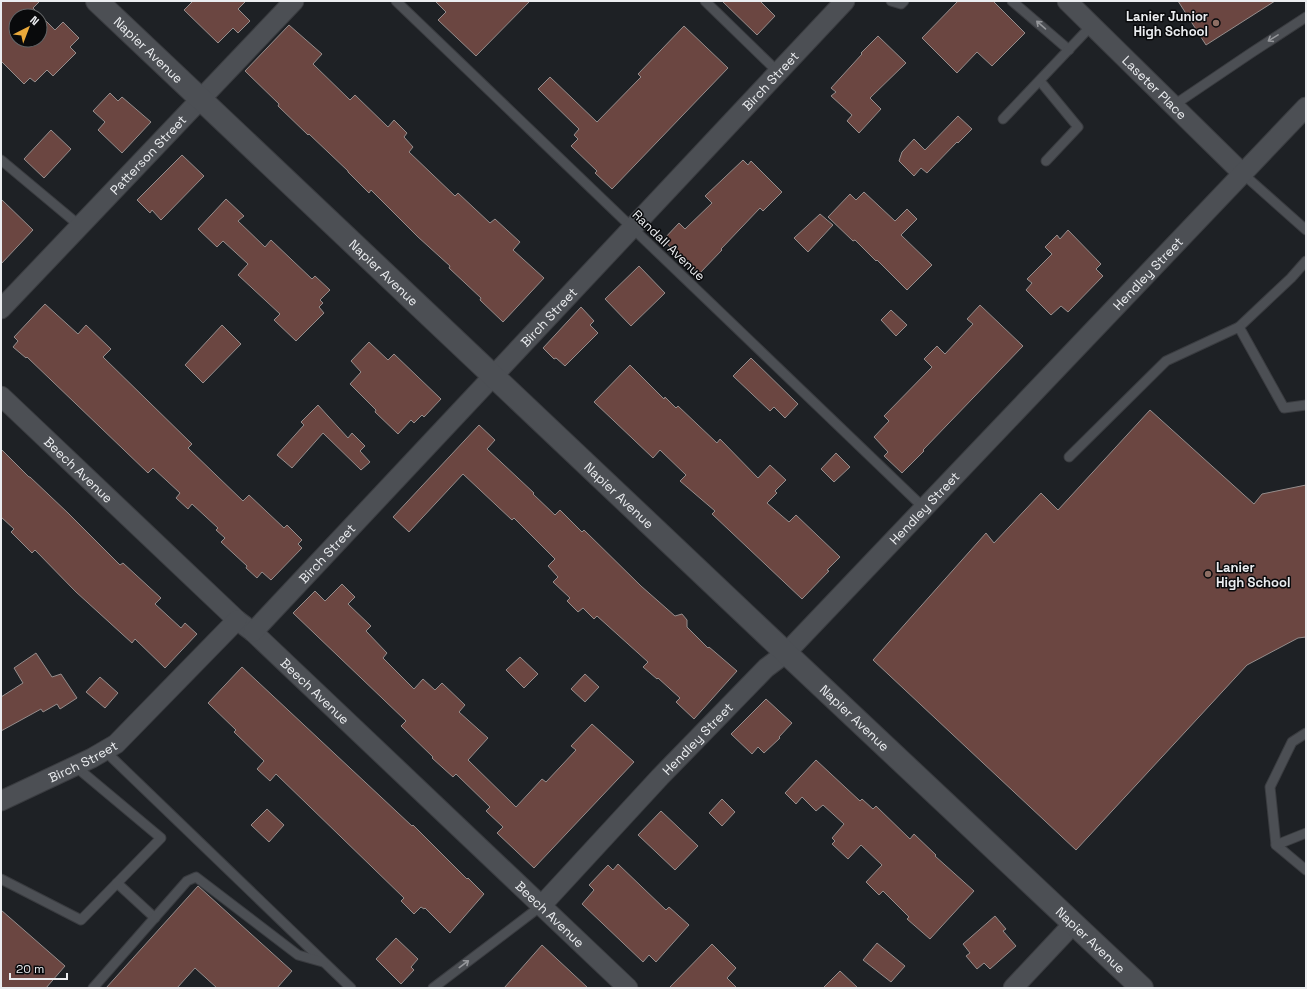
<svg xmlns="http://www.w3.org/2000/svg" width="1307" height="989" font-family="'Space Grotesk',sans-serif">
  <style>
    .building { fill: #6b4641; stroke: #958d8c; fill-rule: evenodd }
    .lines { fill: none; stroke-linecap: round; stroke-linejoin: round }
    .service-casing { stroke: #3a3c40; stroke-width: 11 }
    .minor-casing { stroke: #3a3c40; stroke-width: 21 }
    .tertiary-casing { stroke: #3a3c40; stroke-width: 24 }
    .service { stroke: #4c4f54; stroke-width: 9 }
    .minor { stroke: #4c4f54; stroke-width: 19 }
    .tertiary { stroke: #4c4f54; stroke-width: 22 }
    .oneway { stroke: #94969a }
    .education-dot { fill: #8d6e63; stroke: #090a0c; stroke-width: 1.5 }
    .labels { text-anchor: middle; stroke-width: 3; stroke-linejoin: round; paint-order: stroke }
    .poi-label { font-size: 13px; font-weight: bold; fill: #ebedf0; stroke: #090a0c; text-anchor: end }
    .street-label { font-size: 13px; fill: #ebedf0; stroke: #090a0c }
  </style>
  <rect width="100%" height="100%" fill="#1e2125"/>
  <g class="building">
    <path d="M 1,1 L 40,1 L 33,8 L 55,30 L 63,22 L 79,38 L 70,47 L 76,53 L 53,76 L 47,70 L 35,82 L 30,78 L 24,84 L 1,61 ZM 16,16 L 40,16 L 40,40 L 16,40 Z"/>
    <polygon points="193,1 246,1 238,9 250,21 238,33 233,28 218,43 184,10"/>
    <polygon points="435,1 530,1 476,56 438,20 446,12"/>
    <polygon points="722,1 760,1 775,16 757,35"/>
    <polygon points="958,1 993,1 1025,33 992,66 977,52 957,73 922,38"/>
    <polygon points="1178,1 1275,1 1206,45"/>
    <polygon points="289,25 322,54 313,64 350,100 355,95 388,127 394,120 407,133 404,137 413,147 409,152 455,196 458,193 490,223 495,219 520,242 513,250 544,278 503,322 480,300 481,298 449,268 450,266 418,237 371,190 369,193 348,172 348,171 309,134 308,135 278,106 279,104 245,71"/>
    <polygon points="684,26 728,68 612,189 595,173 597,171 571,146 578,139 574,135 579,129 538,89 550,77 597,122 641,77 638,74"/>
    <polygon points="878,36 906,63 870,98 881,109 859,133 847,121 852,115 831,96 836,92 831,88 862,54 861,53"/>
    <polygon points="110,93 118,101 122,97 151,122 122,153 98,130 105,122 93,111"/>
    <polygon points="958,116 972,129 958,143 957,142 927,173 921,168 914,176 899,161 902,152 914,139 925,150"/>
    <polygon points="51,130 71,149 44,178 24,159"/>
    <polygon points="182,155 204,176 161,220 152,210 150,213 137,200"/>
    <polygon points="743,160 748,165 751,161 782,192 763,211 760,208 721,249 722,250 699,274 663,240 679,223 685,229 712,203 705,196"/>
    <polygon points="864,192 895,221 907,209 917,219 901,235 932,265 907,290 877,260 876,261 855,240 853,241 828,217 850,194 856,200"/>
    <polygon points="1,199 33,230 1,264"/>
    <polygon points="226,199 244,216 238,221 265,247 271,240 312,279 315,276 330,290 320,300 323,303 319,307 324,313 296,341 274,320 280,314 238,275 248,264 223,241 217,247 198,229"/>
    <polygon points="820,214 833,225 808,252 794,238"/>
    <polygon points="1068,230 1101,264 1096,269 1103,276 1068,312 1061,306 1051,315 1026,290 1032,283 1027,279 1052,254 1045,247 1057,235 1060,239"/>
    <polygon points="639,266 665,293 631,326 605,299"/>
    <polygon points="45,304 78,334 86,325 111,349 103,357 192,444 188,448 243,501 249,495 284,528 287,525 302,540 298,544 302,548 271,580 262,572 257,578 246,568 247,566 221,542 225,538 216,530 218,528 192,504 188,509 176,498 180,493 153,468 148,473 27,357 26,358 13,347 18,341 14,337"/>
    <polygon points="980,305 1023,346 923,450 924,451 902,473 884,456 888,452 874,437 889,421 884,416 932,367 924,359 937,346 945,354 973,324 967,319"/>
    <polygon points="581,307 594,321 590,325 598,333 565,366 556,358 554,359 543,348"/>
    <polygon points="891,310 907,325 896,336 881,320"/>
    <polygon points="222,325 241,344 203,383 185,365"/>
    <polygon points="369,342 388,360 394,354 441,399 424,417 422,415 414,423 411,420 398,434 375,412 376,410 350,384 361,372 351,361"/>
    <polygon points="751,358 798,404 785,418 774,407 770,411 733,376"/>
    <polygon points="630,365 664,399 665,397 676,408 678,406 717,443 720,439 758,478 770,465 786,480 775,491 777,493 767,503 789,522 796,515 840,557 827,570 829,571 802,599 712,514 715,511 680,481 686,475 660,450 653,458 594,402"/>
    <polygon points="318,405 348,438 352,433 365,446 360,451 370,462 361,470 323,433 292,468 277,455 304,425 301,422"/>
    <polygon points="1150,410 1254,504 1262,494 1306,485 1306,637 1298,638 1247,665 1076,850 873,660 986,533 994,543 1041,493 1058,510"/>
    <polygon points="479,425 495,440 487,449 534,493 533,494 555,515 560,510 582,532 584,530 641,586 675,616 682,614 687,620 687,627 708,648 709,647 737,671 694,719 676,702 680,698 658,678 657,679 643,667 648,662 597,616 594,619 583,608 578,612 567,601 570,598 553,582 558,577 548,566 555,559 514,518 512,520 463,474 409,532 393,517"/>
    <polygon points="1,449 29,477 30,477 68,513 120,565 123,563 161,598 155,604 181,628 185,623 197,634 165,668 135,639 132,643 76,592 35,550 32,553 11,532 14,529 1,517"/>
    <polygon points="836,453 850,467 834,482 821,469"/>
    <polygon points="342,584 355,597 348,604 371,626 366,631 387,653 383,658 414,689 423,679 435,690 442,683 465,705 459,712 488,738 468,760 516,807 542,779 546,782 576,750 571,746 592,724 634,762 534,868 497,833 503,827 486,811 490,807 456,774 453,777 432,758 433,757 401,726 406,721 293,613 315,591 325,601"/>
    <polygon points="36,653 52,677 61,674 77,698 60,709 57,704 43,712 41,709 1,731 1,697 23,683 14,668"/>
    <polygon points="520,657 538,674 524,688 506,670"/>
    <polygon points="242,667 412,826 413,825 467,879 468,878 484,894 450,933 425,908 424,909 421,907 414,914 401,901 404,898 276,774 270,781 257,769 264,761 234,732 236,730 208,703"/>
    <polygon points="585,674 599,687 585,702 571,689"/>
    <polygon points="100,677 118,693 105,708 86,692"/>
    <polygon points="766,699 792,723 779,737 780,738 764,753 758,747 752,754 731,734"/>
    <polygon points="816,760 860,801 862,799 873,809 876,806 910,839 914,834 936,855 935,856 974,891 930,939 907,919 909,917 883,891 879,895 866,882 882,865 861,845 848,859 832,844 835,841 832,838 844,824 823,805 816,811 802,797 796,804 785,793"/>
    <polygon points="722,799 735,812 722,826 709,813"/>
    <polygon points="267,809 284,825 269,842 251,825"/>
    <polygon points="661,811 698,846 675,870 638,835"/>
    <polygon points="618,864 666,910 669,907 689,925 656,962 649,955 643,962 582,904 594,890 589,885 608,865 613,870"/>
    <polygon points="198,886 292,971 277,988 217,988 195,968 177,988 106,988"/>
    <polygon points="1,910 65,966 46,988 1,988"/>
    <polygon points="995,916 1006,929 1003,931 1016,946 990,969 984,963 977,969 966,956 970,953 963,944"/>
    <polygon points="396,938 418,959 411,967 414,970 401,984 376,959"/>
    <polygon points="877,943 905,966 891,982 863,960"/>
    <polygon points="712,944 736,968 727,978 737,988 669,988"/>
    <polygon points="542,945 588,988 504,988"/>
    <polygon points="840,971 858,988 823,988"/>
  </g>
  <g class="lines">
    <g class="service-casing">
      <g id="service">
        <polyline points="396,1 924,508"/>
        <polyline points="705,1 778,72"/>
        <polyline points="891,1 901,4 904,1"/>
        <polyline points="1012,1 1069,50"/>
        <polyline points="1040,81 1078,127 1046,161"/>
        <polyline points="1174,105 1251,53 1306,17"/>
        <polyline points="1003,119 1092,25"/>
        <polyline points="1,160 80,226"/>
        <polyline points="1242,173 1306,230"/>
        <polyline points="1239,327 1291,278 1306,261"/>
        <polyline points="1069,457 1166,361 1239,327 1284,408 1306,405"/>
        <polyline points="1306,733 1292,742 1270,787 1276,845 1306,870"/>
        <polyline points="105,751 351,988"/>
        <polyline points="1276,845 1306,833"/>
        <polyline points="1,879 81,920 161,838 75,766"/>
        <polyline points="117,883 155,918"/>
        <polyline points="93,988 187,881 196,877 298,955 323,962"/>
        <polyline points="433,988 541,906"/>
      </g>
    </g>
    <g class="minor-casing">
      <g id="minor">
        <path id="s1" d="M 1067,1 L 1242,173"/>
        <path id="s2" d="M 1,309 L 294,1"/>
        <path id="s3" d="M 1,396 L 237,620 L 253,632 L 628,988"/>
        <path id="s4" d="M 253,632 L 845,1"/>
        <path id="s5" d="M 1,801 L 92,758 L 116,744 L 237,620"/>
        <path id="s6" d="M 541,906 L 660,777 L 766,668 L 786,653 L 1306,107"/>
        <polyline points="1013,988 1074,923"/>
      </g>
    </g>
    <g class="tertiary-casing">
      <g id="tertiary">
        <path id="s7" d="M 97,1 L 786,653 L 1142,988"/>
      </g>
    </g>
    <use href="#service" class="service"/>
    <use href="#minor" class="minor"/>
    <use href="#tertiary" class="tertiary"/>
  </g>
  <defs><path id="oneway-shaft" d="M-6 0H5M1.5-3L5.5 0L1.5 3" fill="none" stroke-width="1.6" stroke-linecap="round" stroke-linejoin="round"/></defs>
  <g class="oneway">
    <use href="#oneway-shaft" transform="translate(1041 25) rotate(-139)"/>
    <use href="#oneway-shaft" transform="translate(1273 38) rotate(148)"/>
    <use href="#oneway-shaft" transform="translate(464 964) rotate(-37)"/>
  </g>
  <g class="education-dot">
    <circle cx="1216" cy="23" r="4"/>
    <circle cx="1208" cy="574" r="4"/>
  </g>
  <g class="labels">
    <g class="poi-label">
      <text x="1208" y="21">Lanier Junior<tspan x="1208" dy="15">High School</tspan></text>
      <text x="1216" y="572" text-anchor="start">Lanier<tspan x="1216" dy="15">High School</tspan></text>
    </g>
    <g class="street-label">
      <text dy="5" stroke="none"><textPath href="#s7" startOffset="71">Napier Avenue</textPath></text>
      <text dy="5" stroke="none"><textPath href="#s4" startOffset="756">Birch Street</textPath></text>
      <text dy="5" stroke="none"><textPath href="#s1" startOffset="123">Laseter Place</textPath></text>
      <text dy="5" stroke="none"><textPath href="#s2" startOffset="213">Patterson Street</textPath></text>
      <text transform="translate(669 245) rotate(44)" y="5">Randall Avenue</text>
      <text dy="5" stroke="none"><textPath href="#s7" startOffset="395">Napier Avenue</textPath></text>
      <text dy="5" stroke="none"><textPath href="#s6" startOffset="877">Hendley Street</textPath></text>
      <text dy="5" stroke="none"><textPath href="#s4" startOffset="432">Birch Street</textPath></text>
      <text dy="5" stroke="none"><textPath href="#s3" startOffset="107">Beech Avenue</textPath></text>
      <text dy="5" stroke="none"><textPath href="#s7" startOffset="719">Napier Avenue</textPath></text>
      <text dy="5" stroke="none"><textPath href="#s6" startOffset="553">Hendley Street</textPath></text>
      <text dy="5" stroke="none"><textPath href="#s4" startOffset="108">Birch Street</textPath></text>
      <text dy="5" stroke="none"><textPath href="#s3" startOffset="431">Beech Avenue</textPath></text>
      <text dy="5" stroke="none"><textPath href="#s7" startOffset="1043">Napier Avenue</textPath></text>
      <text dy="5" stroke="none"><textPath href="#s6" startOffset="229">Hendley Street</textPath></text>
      <text dy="5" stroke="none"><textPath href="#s5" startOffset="91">Birch Street</textPath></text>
      <text dy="5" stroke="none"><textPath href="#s3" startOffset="755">Beech Avenue</textPath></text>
      <text dy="5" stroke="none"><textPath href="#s7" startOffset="1367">Napier Avenue</textPath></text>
    </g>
  </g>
  <rect width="1307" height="989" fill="none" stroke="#ebedf0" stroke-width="4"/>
  <g transform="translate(28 28) rotate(42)"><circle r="19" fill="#090a0c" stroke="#636567"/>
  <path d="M0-3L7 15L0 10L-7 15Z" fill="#eba93a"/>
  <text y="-6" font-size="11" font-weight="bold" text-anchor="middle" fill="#ebedf0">N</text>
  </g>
  <path d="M10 973v6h57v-6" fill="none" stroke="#ebedf0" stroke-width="2"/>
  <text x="16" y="973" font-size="12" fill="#ebedf0" stroke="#090a0c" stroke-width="3" paint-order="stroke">20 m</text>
</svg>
